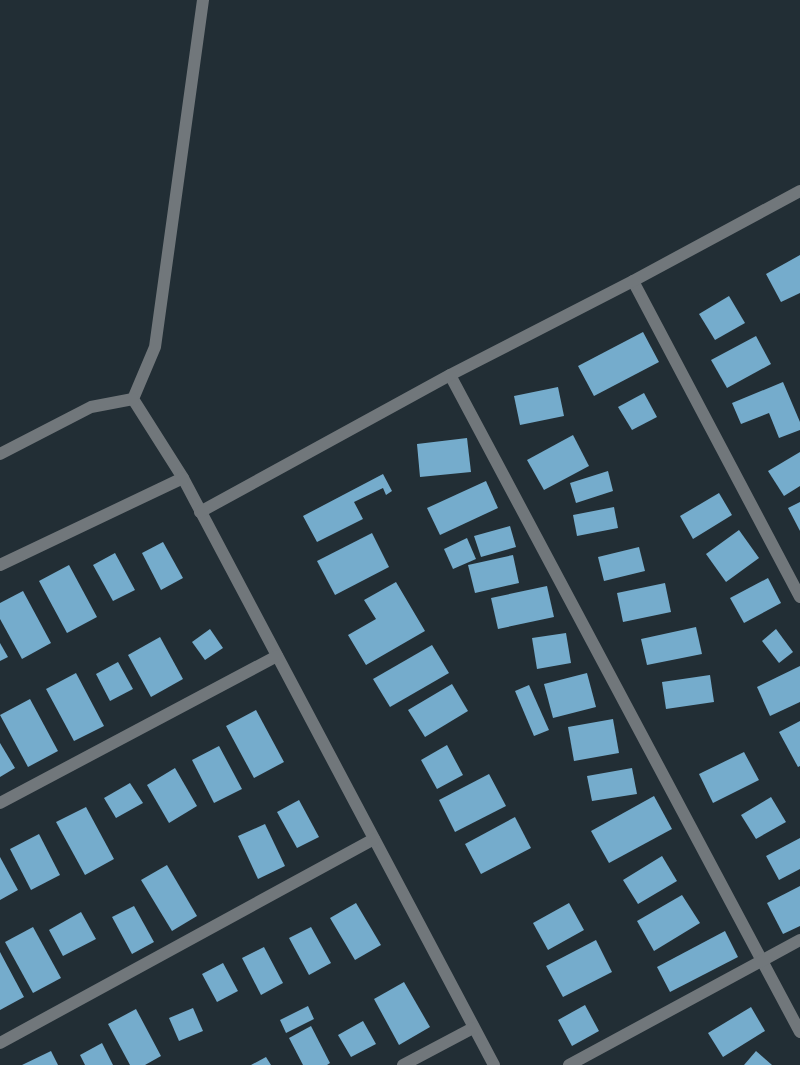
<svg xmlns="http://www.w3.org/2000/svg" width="800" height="1065" font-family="Roboto,sans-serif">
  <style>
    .building { fill: #75accc }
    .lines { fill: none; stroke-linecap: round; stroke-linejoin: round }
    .minor { stroke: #71777b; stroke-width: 12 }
  </style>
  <rect width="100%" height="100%" fill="#222e35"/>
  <g class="building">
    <polygon points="800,255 800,293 781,302 766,274"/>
    <polygon points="729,296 745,323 715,340 699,314"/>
    <polygon points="643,332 659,362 594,396 578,366"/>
    <polygon points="756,336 771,364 727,388 711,360"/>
    <polygon points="783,382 800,422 800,430 779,438 769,413 741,424 732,403"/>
    <polygon points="558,387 564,416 520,425 514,396"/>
    <polygon points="644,393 657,417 632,430 618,407"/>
    <polygon points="573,435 589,466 544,490 527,460"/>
    <polygon points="467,438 471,472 420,477 417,444"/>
    <polygon points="800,452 800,486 784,496 768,471"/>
    <polygon points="608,471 613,491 576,503 570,483"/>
    <polygon points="383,474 392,491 386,495 383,488 354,502 363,519 317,542 303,516"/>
    <polygon points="486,481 498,508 440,535 427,508"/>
    <polygon points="719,493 732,515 693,539 680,516"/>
    <polygon points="800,502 800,531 788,508"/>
    <polygon points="614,507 618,528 577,536 573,515"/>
    <polygon points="510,526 516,547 481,557 474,536"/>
    <polygon points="739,530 759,558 726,582 706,554"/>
    <polygon points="372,533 389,567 335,595 317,561"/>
    <polygon points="467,538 476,559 453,569 444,549"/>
    <polygon points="163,542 183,578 161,590 142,553"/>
    <polygon points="639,547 645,571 604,581 598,557"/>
    <polygon points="115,553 135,590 113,601 93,565"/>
    <polygon points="513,555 519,583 475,593 468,565"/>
    <polygon points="69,565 97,617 67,633 39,581"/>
    <polygon points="768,578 781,603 744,623 730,598"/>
    <polygon points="396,582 425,631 366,665 348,635 376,619 364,600"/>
    <polygon points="665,583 671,612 623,622 617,593"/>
    <polygon points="547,586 554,617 498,629 491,598"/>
    <polygon points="23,591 51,643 22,659 0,619 0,603"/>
    <polygon points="696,627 702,654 647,665 641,639"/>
    <polygon points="210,629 223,648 205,660 192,642"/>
    <polygon points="776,629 793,652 779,663 762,641"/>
    <polygon points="566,633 571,663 537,669 532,638"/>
    <polygon points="160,637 183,679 151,697 128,655"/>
    <polygon points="0,643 8,657 0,661"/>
    <polygon points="432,645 449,673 390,707 373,679"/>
    <polygon points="118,662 133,689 110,701 96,674"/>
    <polygon points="800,666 800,702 770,716 757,687"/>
    <polygon points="76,673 104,726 74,741 46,689"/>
    <polygon points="587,673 596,707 553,718 544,684"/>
    <polygon points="710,675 714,702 666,709 662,682"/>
    <polygon points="452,684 468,711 425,737 408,710"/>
    <polygon points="529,685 549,730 534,736 515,691"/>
    <polygon points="30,699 58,751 28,767 0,715"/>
    <polygon points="256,710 284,762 254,778 226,726"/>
    <polygon points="613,719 619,753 574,761 568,727"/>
    <polygon points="800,721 800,766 798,767 779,732"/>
    <polygon points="0,743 15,768 0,777"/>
    <polygon points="447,745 463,775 437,789 421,760"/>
    <polygon points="219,746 242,789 214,803 192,760"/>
    <polygon points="744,752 759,780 713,803 699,774"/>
    <polygon points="175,768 197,806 169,823 147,785"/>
    <polygon points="632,768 637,794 592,801 587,776"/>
    <polygon points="489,774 506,806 455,832 439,800"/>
    <polygon points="130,783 143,803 116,818 104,798"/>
    <polygon points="654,796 672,829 609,863 591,831"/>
    <polygon points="771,797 786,822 756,839 741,815"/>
    <polygon points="299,800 319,837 297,848 277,812"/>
    <polygon points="86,807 114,859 85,875 56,822"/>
    <polygon points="515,817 531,848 481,874 465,844"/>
    <polygon points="265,824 285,866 258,879 238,836"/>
    <polygon points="39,834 60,875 31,890 10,849"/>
    <polygon points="800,838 800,869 779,880 766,856"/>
    <polygon points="662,856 677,881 638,904 623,880"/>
    <polygon points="0,857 18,890 0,900"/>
    <polygon points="167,865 197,916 172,931 141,880"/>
    <polygon points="800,886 800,926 783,934 767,903"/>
    <polygon points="682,895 700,923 654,951 637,921"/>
    <polygon points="356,903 381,945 355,960 330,918"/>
    <polygon points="569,903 584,930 548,950 533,923"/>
    <polygon points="134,906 154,942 132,954 112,917"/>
    <polygon points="81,912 96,939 63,956 49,930"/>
    <polygon points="33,927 61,978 33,993 5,942"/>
    <polygon points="311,927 331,963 309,975 289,938"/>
    <polygon points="725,931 738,957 670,992 657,967"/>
    <polygon points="596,940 612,972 563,997 546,966"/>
    <polygon points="264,947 283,983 261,995 242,958"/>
    <polygon points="0,952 24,997 0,1010"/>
    <polygon points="223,963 238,991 217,1002 202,974"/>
    <polygon points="404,982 430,1027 399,1045 374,999"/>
    <polygon points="585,1005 599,1031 572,1046 558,1020"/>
    <polygon points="308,1006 314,1019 286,1033 280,1020"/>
    <polygon points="751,1007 765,1031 723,1057 708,1033"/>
    <polygon points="193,1008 203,1031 179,1041 169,1018"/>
    <polygon points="136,1009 161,1056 145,1065 130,1065 108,1024"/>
    <polygon points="363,1021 376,1044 351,1057 338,1035"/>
    <polygon points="311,1026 330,1063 327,1065 303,1065 289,1038"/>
    <polygon points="102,1043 113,1065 85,1065 80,1055"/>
    <polygon points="51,1051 58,1065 22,1065"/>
    <polygon points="756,1051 772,1065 744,1065"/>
    <polygon points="266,1057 271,1065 251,1065"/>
  </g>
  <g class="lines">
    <g class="minor">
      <polyline points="203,0 155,347 133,399 183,478 494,1065"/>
      <polyline points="633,281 800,597"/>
      <polyline points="450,375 800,1032"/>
      <polyline points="0,454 91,407 133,399"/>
      <polyline points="200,512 450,375 633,281 800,191"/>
      <polyline points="0,565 183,478"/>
      <polyline points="0,803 277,656"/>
      <polyline points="0,1043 374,839"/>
      <polyline points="403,1065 473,1028"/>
      <polyline points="569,1065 800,940"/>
    </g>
  </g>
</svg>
